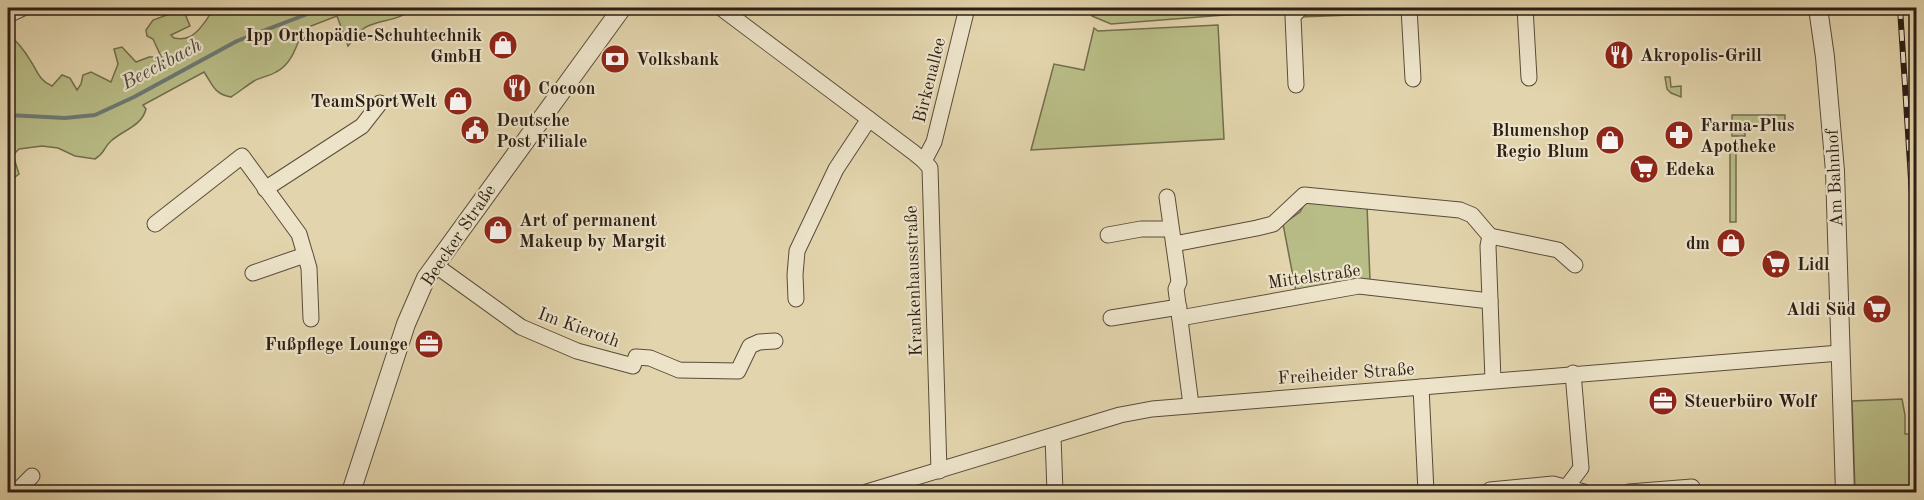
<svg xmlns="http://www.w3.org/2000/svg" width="1924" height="500" font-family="'Old Standard TT',serif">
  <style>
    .green { fill: #b8bc86; stroke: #726d4d; stroke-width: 1.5 }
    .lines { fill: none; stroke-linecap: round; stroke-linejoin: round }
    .stream { stroke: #6d7974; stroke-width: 4 }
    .minor-casing { stroke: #5a4c3a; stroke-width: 17 }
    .tertiary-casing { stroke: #5a4c3a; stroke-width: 20 }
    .minor { stroke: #ece3c9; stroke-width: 15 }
    .tertiary { stroke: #ece3c9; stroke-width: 18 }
    .rail-casing { stroke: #2c1e14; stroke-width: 6 }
    .rail { stroke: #ece3c9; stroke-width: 4; stroke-dasharray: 11; stroke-linecap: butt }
    .labels { text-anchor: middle; stroke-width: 4.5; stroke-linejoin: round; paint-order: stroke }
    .poi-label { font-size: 18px; font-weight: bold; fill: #2c1e14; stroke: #ece3c9; text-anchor: start }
    .street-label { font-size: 18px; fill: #2c1e14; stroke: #ece3c9 }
    .water-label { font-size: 20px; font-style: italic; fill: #4d4c44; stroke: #ece3c9 }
  </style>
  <rect width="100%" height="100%" fill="#e2d4ac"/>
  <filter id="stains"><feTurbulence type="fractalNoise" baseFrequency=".00333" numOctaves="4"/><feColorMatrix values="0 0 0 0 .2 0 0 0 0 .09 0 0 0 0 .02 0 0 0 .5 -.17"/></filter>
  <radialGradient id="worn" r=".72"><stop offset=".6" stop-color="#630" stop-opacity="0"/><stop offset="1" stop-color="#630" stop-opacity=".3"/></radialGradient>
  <g class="green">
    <path d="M 212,8 L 412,8 C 400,21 383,19 368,26 C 360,29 353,40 348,46 L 337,16 L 303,29 C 297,45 292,64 276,72 C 270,76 261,77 254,81 C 246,86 239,92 231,97 C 214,94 213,85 204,72 L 143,105 L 146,109 C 142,126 123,130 111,141 C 103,148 106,152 95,159 L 75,156 L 58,148 L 42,146 L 19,149 L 13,155 L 19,174 L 11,180 L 8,181 L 8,34 C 15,39 25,51 30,60 C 37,70 39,81 52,86 L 62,75 L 70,78 L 77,90 L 81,84 L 83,75 L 91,72 L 111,82 L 118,64 L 114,49 L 122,47 L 136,62 L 149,57 L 154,57 L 158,64 L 163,61 L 153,39 L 147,36 L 146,30 L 153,20 L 183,9 L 190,26 L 171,35 L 174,38 C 179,39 185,39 189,37 C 197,34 211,16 212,8 Z"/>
    <polygon points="1095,8 1290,8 1287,10 1111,24 1092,16"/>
    <polygon points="1310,8 1403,8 1403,13 1301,17"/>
    <polygon points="1218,25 1224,139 1031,150 1054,64 1084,70 1094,28 1098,31"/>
    <polygon points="1665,77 1670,77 1671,87 1681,86 1681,97 1671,93 1667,89"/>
    <polygon points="1732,115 1785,115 1785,126 1745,125 1745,136 1732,136"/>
    <rect x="1730" y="147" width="6" height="75"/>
    <polygon points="1306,201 1367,205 1370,280 1296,292 1283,224 1300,212"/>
    <polygon points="1902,399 1905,415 1905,434 1916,434 1916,492 1855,492 1852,401"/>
  </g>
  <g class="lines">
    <polyline class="stream" points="8,115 65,118 95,115 134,97 237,41 323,8"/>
    <g class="minor-casing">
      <g id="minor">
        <polyline points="721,8 913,152 924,161 930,168 939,471"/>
        <polyline points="1409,8 1413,79"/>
        <polyline points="1525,8 1529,78"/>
        <polyline points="8,15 23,8"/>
        <polyline points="1296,85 1293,16 1301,8"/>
        <polyline points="924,161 934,142 967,8"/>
        <polyline points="265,189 362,126 380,103"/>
        <polyline points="1167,197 1179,282 1176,289 1191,405"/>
        <polyline points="155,224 242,156 299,234 309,268 311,319"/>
        <polyline points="1108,235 1141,229 1171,229"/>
        <polyline points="1490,236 1558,250 1575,265"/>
        <polyline points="1174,244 1257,228 1273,224 1304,195 1460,210 1472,215 1490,236 1488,246 1493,380"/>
        <polyline points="435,265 521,327 577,351 633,366 636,357 650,358 679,370 738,371 750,346 759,342 775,341"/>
        <polyline points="253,273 305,255"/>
        <polyline points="796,299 795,275 797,251 836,169 869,119"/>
        <polyline points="1111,318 1179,307"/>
        <polyline points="1180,318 1359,286 1490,301"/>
        <polyline points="1421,387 1426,492"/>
        <polyline points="1053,436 1055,492"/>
        <polyline points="1490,490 1553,484 1584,492"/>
        <polyline points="16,492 32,476"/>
        <polyline points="867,492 1120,415 1152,409 1840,353"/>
        <polyline points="1563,492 1581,468 1573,373"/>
        <polyline points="1629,492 1692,487"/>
      </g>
    </g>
    <g class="tertiary-casing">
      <g id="tertiary">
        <polyline points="1818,8 1825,57 1835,171 1845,492"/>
        <polyline points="351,492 406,324 426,278 622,8"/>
      </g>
    </g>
    <use href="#minor" class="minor"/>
    <use href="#tertiary" class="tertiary"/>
    <g class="rail-casing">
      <polyline id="rail" points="1900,8 1916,257"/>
    </g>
    <use href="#rail" class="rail"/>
  </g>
  <defs>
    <g id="shop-disc" transform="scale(1.5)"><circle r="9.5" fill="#8f2418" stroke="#ece3c9"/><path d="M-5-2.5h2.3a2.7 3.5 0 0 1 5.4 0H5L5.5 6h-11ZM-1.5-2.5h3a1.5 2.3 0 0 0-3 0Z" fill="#fff"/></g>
    <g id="restaurant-disc" transform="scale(1.5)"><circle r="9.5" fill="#8f2418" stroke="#ece3c9"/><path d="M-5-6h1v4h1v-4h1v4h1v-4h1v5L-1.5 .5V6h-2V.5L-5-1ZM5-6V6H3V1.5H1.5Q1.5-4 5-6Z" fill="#fff"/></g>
    <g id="bank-disc" transform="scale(1.5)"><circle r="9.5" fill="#8f2418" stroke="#ece3c9"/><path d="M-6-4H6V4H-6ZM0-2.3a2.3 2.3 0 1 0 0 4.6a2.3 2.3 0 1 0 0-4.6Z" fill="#fff"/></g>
    <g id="civic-disc" transform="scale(1.5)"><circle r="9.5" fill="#8f2418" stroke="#ece3c9"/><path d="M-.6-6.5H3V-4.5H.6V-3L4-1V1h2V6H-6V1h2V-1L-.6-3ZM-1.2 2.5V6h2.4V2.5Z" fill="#fff"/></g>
    <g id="pharmacy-disc" transform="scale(1.5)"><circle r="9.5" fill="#8f2418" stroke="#ece3c9"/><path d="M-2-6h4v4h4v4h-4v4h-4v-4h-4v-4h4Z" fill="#fff"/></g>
    <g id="supermarket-disc" transform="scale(1.5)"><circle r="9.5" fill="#8f2418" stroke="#ece3c9"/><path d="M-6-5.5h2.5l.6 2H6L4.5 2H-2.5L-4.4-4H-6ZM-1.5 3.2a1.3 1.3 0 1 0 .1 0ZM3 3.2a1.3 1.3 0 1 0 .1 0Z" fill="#fff"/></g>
    <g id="office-disc" transform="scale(1.5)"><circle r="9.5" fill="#8f2418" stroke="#ece3c9"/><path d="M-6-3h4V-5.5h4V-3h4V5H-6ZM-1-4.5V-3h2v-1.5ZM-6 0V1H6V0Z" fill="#fff"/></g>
  </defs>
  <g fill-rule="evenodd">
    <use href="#shop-disc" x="503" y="45"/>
    <use href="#restaurant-disc" x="1619" y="55"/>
    <use href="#bank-disc" x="615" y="59"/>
    <use href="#restaurant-disc" x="517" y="88"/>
    <use href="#shop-disc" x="458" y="101"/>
    <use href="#civic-disc" x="475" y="130"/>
    <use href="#pharmacy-disc" x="1679" y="135"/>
    <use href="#shop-disc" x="1610" y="140"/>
    <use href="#supermarket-disc" x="1644" y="169"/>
    <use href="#shop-disc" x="498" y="230"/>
    <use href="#shop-disc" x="1731" y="243"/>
    <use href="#supermarket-disc" x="1776" y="264"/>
    <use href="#supermarket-disc" x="1877" y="309"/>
    <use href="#office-disc" x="429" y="344"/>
    <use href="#office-disc" x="1663" y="401"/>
  </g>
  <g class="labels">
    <g class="poi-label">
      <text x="482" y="41" text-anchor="end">Ipp Orthopädie-Schuhtechnik<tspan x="482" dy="21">GmbH</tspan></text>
      <text x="1640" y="61">Akropolis-Grill</text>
      <text x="636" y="65">Volksbank</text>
      <text x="538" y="94">Cocoon</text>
      <text x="437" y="107" text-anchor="end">TeamSportWelt</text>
      <text x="496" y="126">Deutsche<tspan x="496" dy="21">Post Filiale</tspan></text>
      <text x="1700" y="131">Farma-Plus<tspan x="1700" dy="21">Apotheke</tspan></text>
      <text x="1589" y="136" text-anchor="end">Blumenshop<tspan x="1589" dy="21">Regio Blum</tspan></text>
      <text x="1665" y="175">Edeka</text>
      <text x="519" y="226">Art of permanent<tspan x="519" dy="21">Makeup by Margit</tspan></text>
      <text x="1710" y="249" text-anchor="end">dm</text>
      <text x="1797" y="270">Lidl</text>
      <text x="1856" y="315" text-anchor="end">Aldi Süd</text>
      <text x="408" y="350" text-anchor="end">Fußpflege Lounge</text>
      <text x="1684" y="407">Steuerbüro Wolf</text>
    </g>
    <g class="street-label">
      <text transform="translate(929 80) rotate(-76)" y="6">Birkenallee</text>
      <text transform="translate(1834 178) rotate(-93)" y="6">Am Bahnhof</text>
      <text transform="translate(458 235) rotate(-56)" y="6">Beecker Straße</text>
      <text transform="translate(1314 276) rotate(-8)" y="6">Mittelstraße</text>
      <text transform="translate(913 281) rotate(-92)" y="6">Krankenhausstraße</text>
      <text transform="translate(579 327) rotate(20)" y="6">Im Kieroth</text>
      <text transform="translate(1346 373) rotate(-4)" y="6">Freiheider Straße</text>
    </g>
    <g class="water-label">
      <text transform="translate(161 63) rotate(-28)" y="7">Beeckbach</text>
    </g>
  </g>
  <rect width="1924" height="500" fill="none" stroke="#e2d4ac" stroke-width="30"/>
  <rect x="9" y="9" width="1906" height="482" fill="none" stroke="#2c1e14" stroke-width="3"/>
  <rect x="15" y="15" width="1894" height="470" fill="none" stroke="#2c1e14" stroke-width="1.5"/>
  <rect width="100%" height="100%" filter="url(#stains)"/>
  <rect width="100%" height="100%" fill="url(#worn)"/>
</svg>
